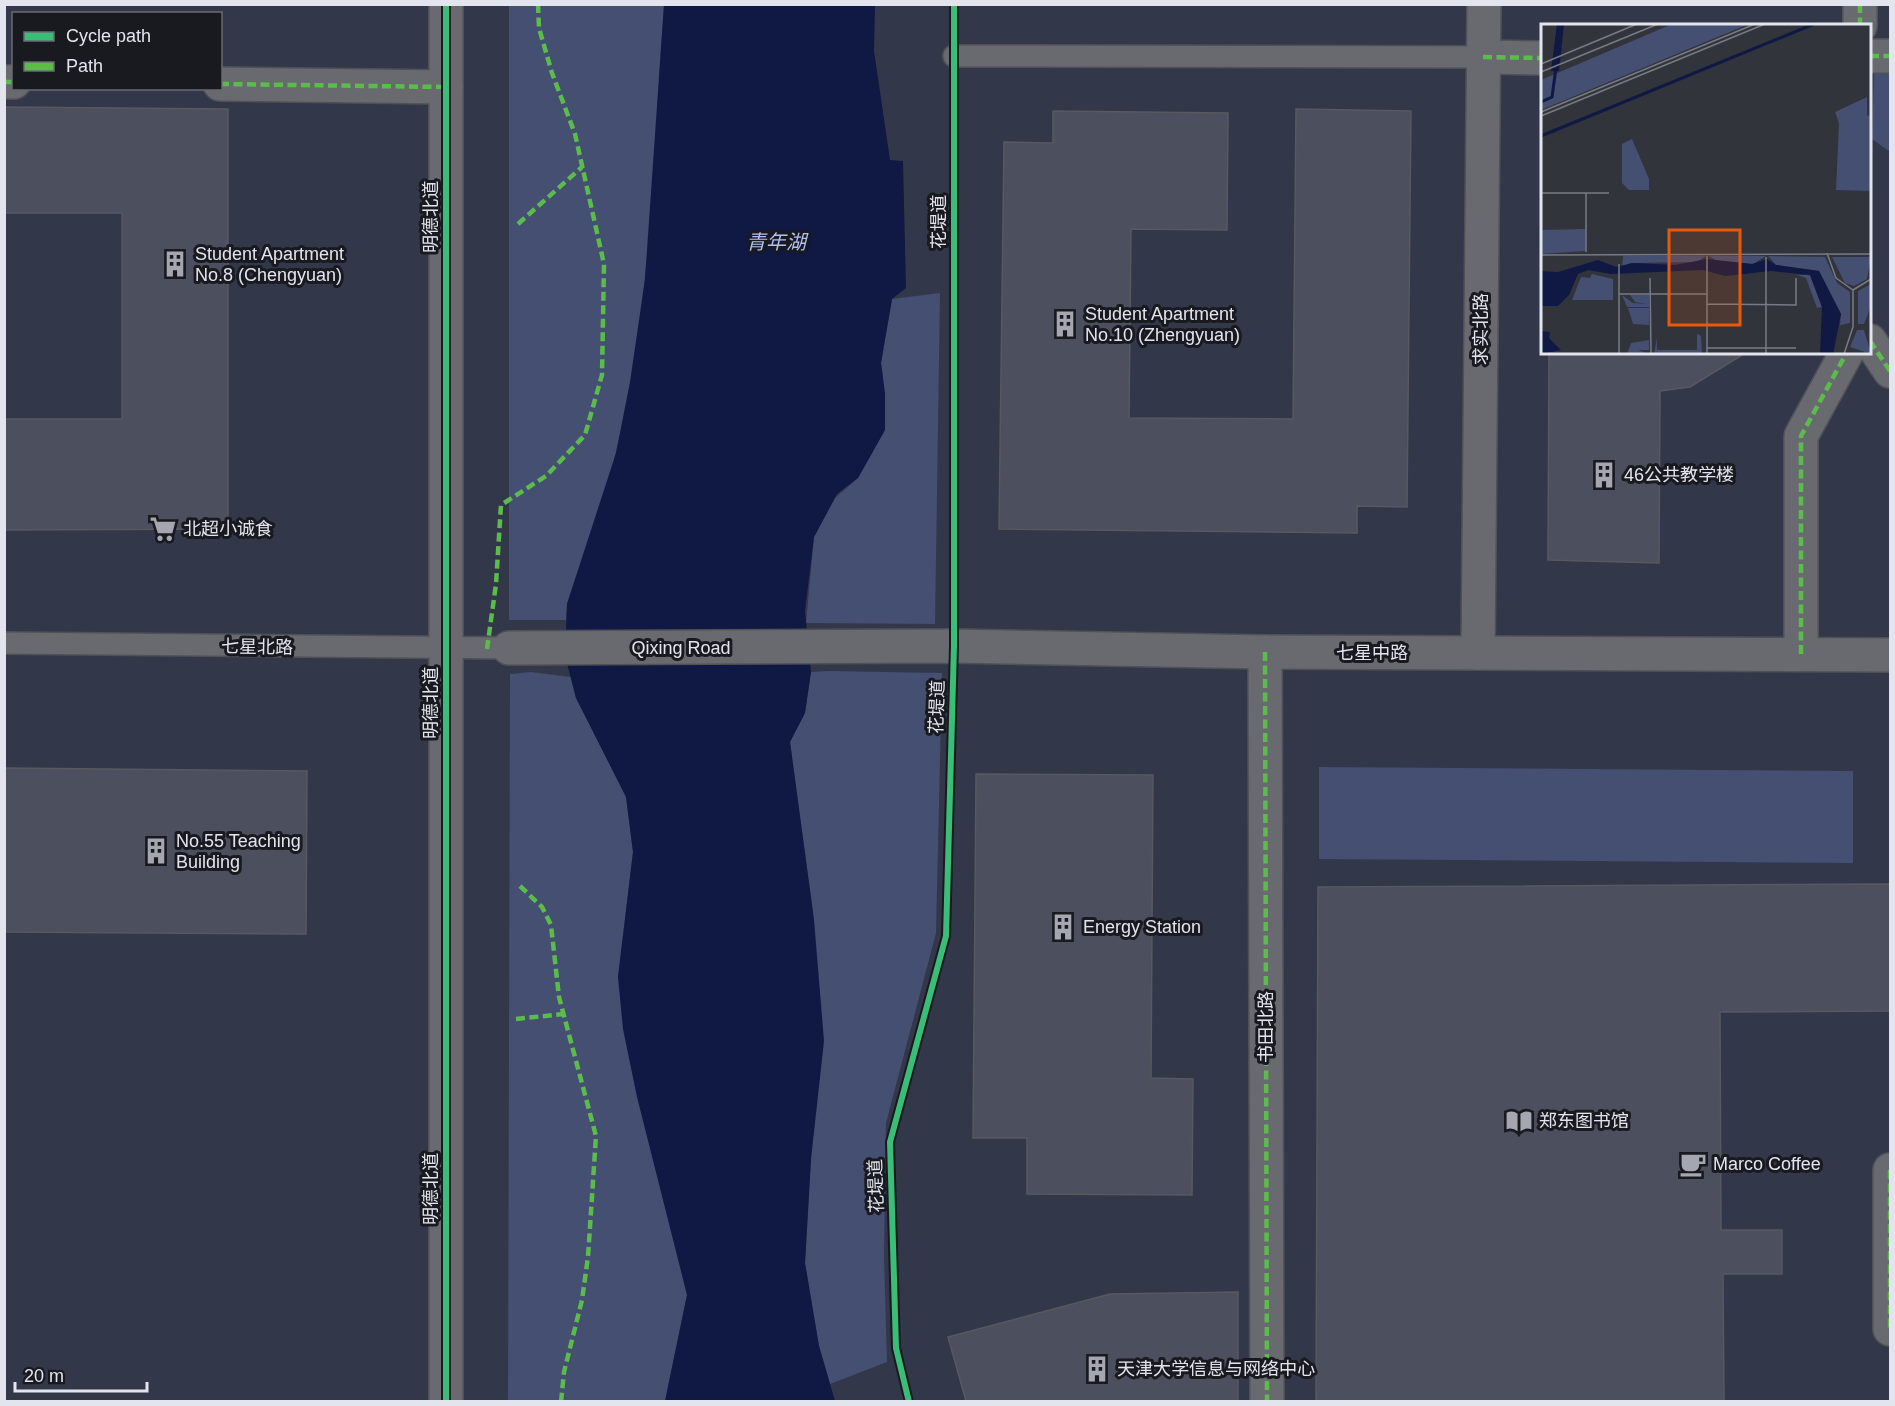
<svg xmlns="http://www.w3.org/2000/svg" width="1895" height="1406" font-family="Helvetica,'Noto Sans SC',sans-serif">
  <style>
    .built { fill: #323849; fill-rule: evenodd }
    .green { fill: #444f72 }
    .water { fill: #101844 }
    .building { fill: #4c4f5d; stroke: #57595f; stroke-width: 1.5 }
    .lines { fill: none; stroke-linecap: round; stroke-linejoin: round }
    .service-casing { stroke: #4f5157; stroke-width: 24 }
    .pedestrian-casing { stroke: #4f5157; stroke-width: 36 }
    .minor-casing { stroke: #4f5157; stroke-width: 36 }
    .service { stroke: #686a70; stroke-width: 21 }
    .pedestrian { stroke: #686a70; stroke-width: 33 }
    .minor { stroke: #686a70; stroke-width: 33 }
    .quiet { stroke: #5cbc4b; stroke-width: 4.5; stroke-dasharray: 9 4.5; stroke-linecap: butt }
    .cycleway-casing { stroke: #181a20; stroke-width: 10 }
    .cycleway { stroke: #3abd76; stroke-width: 6 }
    .labels { text-anchor: middle; stroke-width: 6; stroke-linejoin: round; paint-order: stroke }
    .street-label { font-size: 18px; fill: #e2e5ee; stroke: #181a20 }
    .poi-label { font-size: 18px; fill: #e2e5ee; stroke: #181a20; text-anchor: start }
    .water-label { font-size: 20px; font-style: italic; fill: #afc0f1; stroke: #181a20 }
    .inset-river { fill: none; stroke: #101844; stroke-width: 3 }
    .inset-road { fill: none; stroke: #787b83; stroke-width: 1.5 }
    .view { fill: #e8590c; fill-opacity: 0.15; stroke: #e8590c; stroke-width: 3 }
    .inset-edge { fill: none; stroke: #e2e5ee; stroke-width: 3 }
  </style>
  <rect width="100%" height="100%" fill="#32343b"/>
  <path class="built" d="M 5,5 L 1890,5 L 1890,1401 L 5,1401 ZM 14,14 L 220,14 L 220,88 L 14,88 ZM 1542,26 L 1870,26 L 1870,352 L 1542,352 Z"/>
  <g class="green">
    <path d="M 509,5 L 664,5 C 653,153 652,307 616,452 C 604,503 583,553 567,604 L 566,620 L 509,620 Z"/>
    <polygon points="1874,73 1890,74 1890,152 1872,139"/>
    <polygon points="940,293 935,624 806,623 814,537 835,498 858,478 885,430 885,394 881,363 892,299"/>
    <polygon points="828,671 942,673 936,933 886,1123 884,1257 887,1362 830,1384 819,1346 805,1263 811,1159 814,920 790,742 805,713 811,672"/>
    <polygon points="531,672 571,677 576,698 626,796 633,852 618,977 687,1295 665,1401 508,1402 510,674"/>
    <polygon points="1319,767 1853,771 1853,863 1319,859"/>
  </g>
  <polygon class="water" points="664,5 875,5 874,51 890,160 903,161 906,288 892,299 881,363 885,394 885,430 858,478 837,494 814,537 805,611 811,672 805,713 790,742 814,920 824,1041 811,1159 805,1263 819,1346 835,1401 665,1401 687,1295 637,1097 623,1029 618,977 633,852 626,797 576,698 565,656 567,604 616,453 630,382 645,279"/>
  <g class="building">
    <polygon points="4,107 228,109 228,529 4,530 4,419 122,419 122,213 4,213"/>
    <polygon points="1296,109 1411,111 1407,507 1357,506 1357,533 999,529 1004,142 1053,143 1053,111 1228,113 1227,230 1131,229 1129,418 1293,419"/>
    <polygon points="1549,352 1747,352 1690,387 1660,391 1659,563 1548,560"/>
    <polygon points="4,768 307,771 306,934 4,932"/>
    <polygon points="976,774 1153,775 1151,1078 1193,1079 1192,1195 1027,1194 1027,1138 973,1138"/>
    <polygon points="1890,884 1890,1011 1720,1012 1721,1230 1782,1230 1782,1274 1723,1274 1724,1401 1316,1401 1318,887"/>
    <polygon points="1238,1292 1238,1401 966,1401 948,1337 1110,1294"/>
  </g>
  <g class="lines">
    <g class="service-casing">
      <g id="service">
        <polyline points="954,56 1483,57"/>
        <polyline points="4,643 509,648"/>
      </g>
    </g>
    <g class="pedestrian-casing">
      <g id="pedestrian">
        <polyline points="1860,4 1860,26"/>
        <polyline points="1870,56 1890,56"/>
        <polyline points="1483,57 1542,58"/>
        <polyline points="4,82 14,82"/>
        <polyline points="220,84 446,87"/>
        <polyline points="1870,341 1890,371"/>
        <polyline points="1801,654 1801,436 1847,352"/>
        <polyline points="1890,1170 1890,1329"/>
      </g>
    </g>
    <g class="minor-casing">
      <g id="minor">
        <polyline points="446,4 446,1402"/>
        <polyline points="509,648 954,646 1265,652 1890,655"/>
        <polyline points="1265,652 1267,1402"/>
        <polyline points="1478,653 1484,4"/>
      </g>
    </g>
    <use href="#service" class="service"/>
    <use href="#pedestrian" class="pedestrian"/>
    <use href="#minor" class="minor"/>
    <g class="quiet">
      <polyline points="1860,4 1860,26"/>
      <polyline points="1870,56 1890,56"/>
      <polyline points="1483,57 1542,58"/>
      <polyline points="4,82 14,82"/>
      <polyline points="220,84 446,87"/>
      <polyline points="518,224 582,167"/>
      <polyline points="1870,341 1890,371"/>
      <polyline points="487,649 496,584 501,505 546,476 585,435 602,375 604,264 575,134 552,73 539,28 538,4"/>
      <polyline points="1265,652 1267,1402"/>
      <polyline points="1801,654 1801,436 1847,352"/>
      <polyline points="520,886 542,907 551,925 559,997 596,1136 588,1257 582,1300 564,1372 561,1402"/>
      <polyline points="516,1019 563,1014"/>
      <polyline points="1890,1170 1890,1329"/>
    </g>
    <g class="cycleway-casing">
      <g id="cycleway">
        <polyline points="446,4 446,1402"/>
        <polyline points="909,1402 896,1348 890,1142 946,936 954,646 954,4"/>
      </g>
    </g>
    <use href="#cycleway" class="cycleway"/>
  </g>
  <defs>
    <g id="building-bare" transform="scale(2.07)"><path d="M-4-6H4V6H1V3H-1V6H-4ZM-2.5-4.3h1.7v1.8h-1.7ZM.8-4.3h1.7v1.8H.8ZM-2.5-1h1.7V.8h-1.7ZM.8-1h1.7V.8H.8Z" fill="#a4a7af" stroke="#181a20" stroke-width="2.5" paint-order="stroke"/></g>
    <g id="supermarket-bare" transform="scale(2.07)"><path d="M-6-5.5h2.5l.6 2H6L4.5 2H-2.5L-4.4-4H-6ZM-1.5 3.2a1.3 1.3 0 1 0 .1 0ZM3 3.2a1.3 1.3 0 1 0 .1 0Z" fill="#a4a7af" stroke="#181a20" stroke-width="2.5" paint-order="stroke"/></g>
    <g id="library-bare" transform="scale(2.07)"><path d="M-6-4Q-3-5.5-.7-3.5V5Q-3 3-6 4ZM6-4Q3-5.5 .7-3.5V5Q3 3 6 4Z" fill="#a4a7af" stroke="#181a20" stroke-width="2.5" paint-order="stroke"/></g>
    <g id="cafe-bare" transform="scale(2.07)"><path d="M-5.5-4.5H6V0H3Q3 3.5 0 3.5H-2.5Q-5.5 3.5-5.5 0ZM3-3.2v2h1.7v-2ZM-6 4.5H4V6H-6Z" fill="#a4a7af" stroke="#181a20" stroke-width="2.5" paint-order="stroke"/></g>
  </defs>
  <g fill-rule="evenodd">
    <use href="#building-bare" x="175" y="264"/>
    <use href="#building-bare" x="1065" y="324"/>
    <use href="#building-bare" x="1604" y="475"/>
    <use href="#supermarket-bare" x="163" y="529"/>
    <use href="#building-bare" x="156" y="851"/>
    <use href="#building-bare" x="1063" y="927"/>
    <use href="#library-bare" x="1519" y="1121"/>
    <use href="#cafe-bare" x="1693" y="1164"/>
    <use href="#building-bare" x="1097" y="1369"/>
  </g>
  <g class="labels">
    <g class="street-label">
      <text transform="translate(431 217) rotate(-90)" y="6">明德北道</text>
      <text transform="translate(939 222) rotate(-90)" y="6">花堤道</text>
      <text transform="translate(1481 329) rotate(-90)" y="6">求实北路</text>
      <text transform="translate(257 647) rotate(1)" y="6">七星北路</text>
      <text x="681" y="654">Qixing Road</text>
      <text x="1372" y="659">七星中路</text>
      <text transform="translate(431 703) rotate(-90)" y="6">明德北道</text>
      <text transform="translate(937 707) rotate(-88)" y="6">花堤道</text>
      <text transform="translate(1266 1027) rotate(-90)" y="6">书田北路</text>
      <text transform="translate(876 1186) rotate(-92)" y="6">花堤道</text>
      <text transform="translate(431 1189) rotate(-90)" y="6">明德北道</text>
    </g>
    <g class="poi-label">
      <text x="195" y="260">Student Apartment<tspan x="195" dy="21">No.8 (Chengyuan)</tspan></text>
      <text x="1085" y="320">Student Apartment<tspan x="1085" dy="21">No.10 (Zhengyuan)</tspan></text>
      <text x="1624" y="481">46公共教学楼</text>
      <text x="183" y="535">北超小诚食</text>
      <text x="176" y="847">No.55 Teaching<tspan x="176" dy="21">Building</tspan></text>
      <text x="1083" y="933">Energy Station</text>
      <text x="1539" y="1127">郑东图书馆</text>
      <text x="1713" y="1170">Marco Coffee</text>
      <text x="1117" y="1375">天津大学信息与网络中心</text>
    </g>
    <g class="water-label">
      <text x="776" y="249">青年湖</text>
    </g>
  </g>
  <g transform="translate(1541 24)">
    <rect width="330" height="330" fill="#32343b"/>
    <path d="M 131,0 L 208,0 L 0,86 L 0,56 ZM 326,73 L 326,92 L 330,91 L 330,167 L 295,166 L 298,99 L 294,88 ZM 91,115 L 108,155 L 108,166 L 88,166 L 81,159 L 81,120 ZM 44,205 L 44,227 L 0,230 L 0,206 ZM 82,232 L 165,232 L 156,238 L 89,239 L 81,243 ZM 168,232 L 225,232 L 212,240 L 176,237 ZM 227,232 L 284,233 L 296,259 L 309,268 L 309,299 L 299,301 L 300,290 L 278,247 L 235,241 ZM 291,233 L 330,233 L 326,255 L 313,262 L 304,259 ZM 51,250 L 72,255 L 72,276 L 31,276 L 40,253 L 49,254 ZM 256,251 L 269,251 L 281,283 L 276,284 L 265,254 ZM 330,260 L 330,282 L 323,300 L 317,300 L 317,267 ZM 81,271 L 92,279 L 106,280 L 94,278 L 89,271 L 108,271 L 108,283 L 86,283 ZM 87,284 L 108,284 L 108,301 L 92,300 ZM 316,306 L 323,306 L 330,330 L 309,323 ZM 156,310 L 160,312 L 161,330 L 113,330 L 116,314 L 116,326 L 156,326 ZM 108,316 L 108,326 L 97,326 L 108,330 L 86,330 L 90,319 Z" fill="#444f72"/>
    <path d="M 16,0 L 23,0 L 18,47 L 10,47 ZM 166,235 L 211,240 L 226,235 L 235,241 L 278,247 L 300,290 L 292,330 L 279,330 L 281,283 L 269,251 L 230,247 L 184,252 L 162,246 L 70,250 L 47,246 L 37,250 L 28,271 L 17,282 L 0,282 L 0,247 L 17,248 L 57,236 L 75,243 L 92,239 L 134,241 ZM 0,307 L 9,308 L 8,314 L 20,326 L 0,330 Z" fill="#101844"/>
    <path class="inset-river" d="M 0,78 L 11,73 L 15,44M 0,112 L 273,0"/>
    <path class="inset-road" d="M 0,40 L 96,0M 0,48 L 117,0M 0,88 L 214,0M 0,92 L 224,0M 0,169 L 68,169M 45,228 L 45,169M 286,229 L 295,254 L 312,266M 0,231 L 330,230M 225,233 L 225,330M 78,240 L 78,330M 109,254 L 110,330M 312,266 L 330,255M 78,270 L 166,270M 166,280 L 255,281 L 255,254M 166,324 L 255,324M 166,330 L 166,232M 303,330 L 312,303 L 312,266"/>
    <path class="view" d="M 128,206 L 199,206 L 199,301 L 128,301 Z"/>
    <rect width="330" height="330" class="inset-edge"/>
  </g>
  <rect width="1895" height="1406" fill="none" stroke="#e2e5ee" stroke-width="12"/>
  <rect x="12" y="12" width="210" height="78" fill="#181a20" stroke="#696b72" stroke-width="1.5"/>
  <rect x="24" y="32" width="30" height="9" fill="#3abd76" stroke="#696b72" stroke-width="1.5"/>
  <text x="66" y="42" font-size="18" fill="#e2e5ee">Cycle path</text>
  <rect x="24" y="62" width="30" height="9" fill="#5cbc4b" stroke="#696b72" stroke-width="1.5"/>
  <text x="66" y="72" font-size="18" fill="#e2e5ee">Path</text>
  <path d="M15 1382v9h132v-9" fill="none" stroke="#e2e5ee" stroke-width="3"/>
  <text x="24" y="1382" font-size="18" fill="#e2e5ee" stroke="#181a20" stroke-width="4.5" paint-order="stroke">20 m</text>
</svg>
